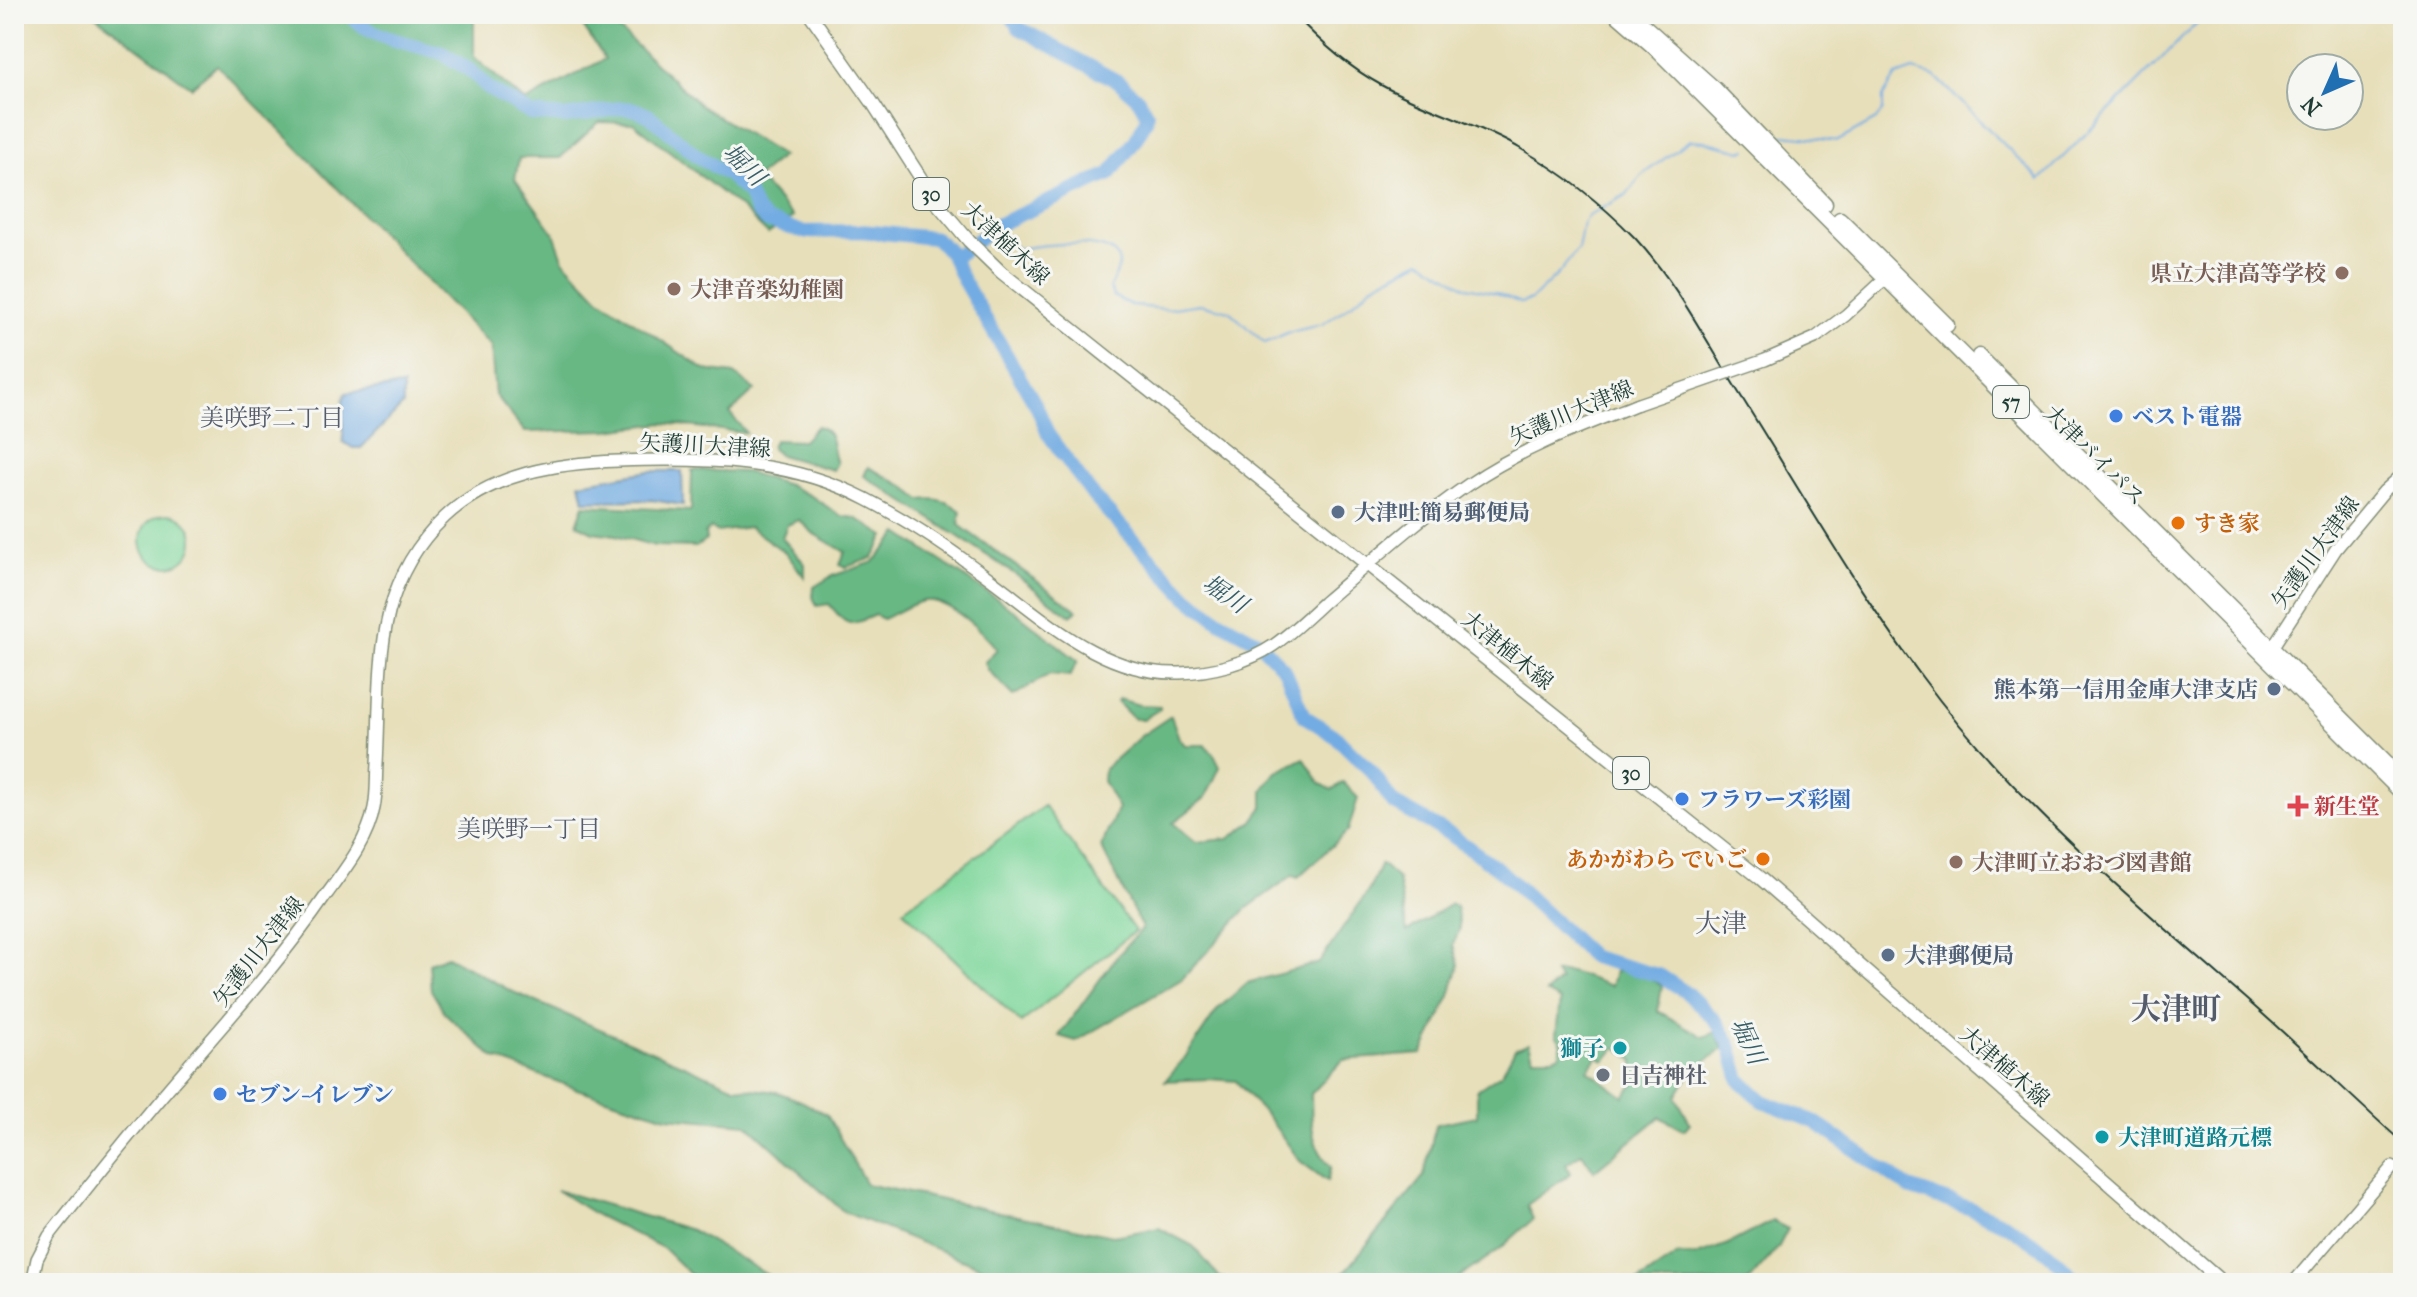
<svg xmlns="http://www.w3.org/2000/svg" width="2417" height="1297" font-family="'IM FELL French Canon','Noto Serif JP',serif">
  <style>
    .green { fill: #80d79c; stroke: #508a68; stroke-width: 2 }
    .forest { fill: #68b884; stroke: #447a5c; stroke-width: 2; fill-rule: evenodd }
    .water { fill: #73ace2; stroke: #49748b; stroke-width: 2 }
    .lines { fill: none; stroke-linecap: round; stroke-linejoin: round }
    .stream { stroke: #73ace2; stroke-width: 2 }
    .river { stroke: #73ace2; stroke-width: 14 }
    .secondary-casing { stroke: #838e77; stroke-width: 14 }
    .primary-casing { stroke: #838e77; stroke-width: 15 }
    .highway-casing { stroke: #838e77; stroke-width: 17 }
    .secondary { stroke: #fff; stroke-width: 11 }
    .primary { stroke: #fff; stroke-width: 12 }
    .highway { stroke: #fff; stroke-width: 14 }
    .rail { stroke: #1f3d34; stroke-width: 2 }
    .secondary-bridge-casing { stroke: #838e77; stroke-width: 14; stroke-linecap: butt }
    .secondary-bridge { stroke: #fff; stroke-width: 11 }
    .education-dot { fill: #8d6e63; stroke: #f6f6f2; stroke-width: 3 }
    .shop-dot { fill: #3f7fe0; stroke: #f6f6f2; stroke-width: 3 }
    .service-dot { fill: #5c6f8a; stroke: #f6f6f2; stroke-width: 3 }
    .food-dot { fill: #e8710a; stroke: #f6f6f2; stroke-width: 3 }
    .health-dot { fill: #e0444e; stroke: #f6f6f2; stroke-width: 3 }
    .culture-dot { fill: #0f9aa8; stroke: #f6f6f2; stroke-width: 3 }
    .worship-dot { fill: #6b7280; stroke: #f6f6f2; stroke-width: 3 }
    .labels { text-anchor: middle; stroke-width: 6; stroke-linejoin: round; paint-order: stroke }
    .shield { fill: #f6f6f2; stroke: #60746d; stroke-width: 2 }
    .shield-label { font-size: 20px; font-weight: bold; fill: #1f3d34 }
    .street-label { font-size: 22px; fill: #1f3d34; stroke: #f6f6f2 }
    .education-label { font-size: 22px; font-weight: bold; fill: #785e54; stroke: #f6f6f2; text-anchor: start }
    .shop-label { font-size: 22px; font-weight: bold; fill: #366cbe; stroke: #f6f6f2; text-anchor: start }
    .service-label { font-size: 22px; font-weight: bold; fill: #4e5e75; stroke: #f6f6f2; text-anchor: start }
    .food-label { font-size: 22px; font-weight: bold; fill: #c56008; stroke: #f6f6f2; text-anchor: start }
    .health-label { font-size: 22px; font-weight: bold; fill: #be3a42; stroke: #f6f6f2; text-anchor: start }
    .culture-label { font-size: 22px; font-weight: bold; fill: #0d838f; stroke: #f6f6f2; text-anchor: end }
    .worship-label { font-size: 22px; font-weight: bold; fill: #5b616d; stroke: #f6f6f2; text-anchor: start }
    .water-label { font-size: 24px; font-style: italic; fill: #385e68; stroke: #f6f6f2 }
    .neighbourhood-label { font-size: 24px; fill: #545c6c; stroke: #f6f6f2 }
    .quarter-label { font-size: 26px; fill: #545c6c; stroke: #f6f6f2 }
    .district-label { font-size: 30px; font-weight: bold; fill: #545c6c; stroke: #f6f6f2 }
  </style>
  <rect width="100%" height="100%" fill="#f6f6f2"/>
  <filter id="ink" filterUnits="userSpaceOnUse"><feTurbulence type="fractalNoise" baseFrequency=".0125" numOctaves="2"/><feDisplacementMap in="SourceGraphic" scale="16" xChannelSelector="R" yChannelSelector="G"/><feConvolveMatrix kernelMatrix="1 2 1 2 8 2 1 2 1" color-interpolation-filters="sRGB"/></filter>
  <filter id="wash" filterUnits="userSpaceOnUse"><feTurbulence type="fractalNoise" baseFrequency=".006" numOctaves="4" result="noise"/><feDisplacementMap in="SourceGraphic" scale="32" xChannelSelector="R" yChannelSelector="G"/><feGaussianBlur stdDeviation="1.8" result="paint"/><feColorMatrix in="noise" values="0 0 0 0 0 0 0 0 0 0 0 0 0 0 0 0 0 1.4 0 .05"/><feComposite in="paint" operator="in"/></filter>
  <g filter="url(#wash)">
    <rect width="100%" height="100%" fill="#e7dfba"/>
    <g class="green">
      <circle cx="167" cy="540" r="26"/>
      <polygon points="1044,806 1135,931 1021,1023 903,910"/>
    </g>
    <g class="forest">
      <polygon points="93,14 474,14 474,57 525,102 605,59 576,16 596,14 623,33 700,105 782,156 757,177 793,217 768,234 741,208 634,123 599,122 560,158 519,158 515,179 554,233 564,261 599,298 705,370 734,374 755,390 730,413 746,433 663,423 608,430 525,432 495,395 491,346 217,65 191,87"/>
      <path d="M 817,426 C 837,433 830,447 837,463 L 833,470 L 780,455 L 771,448 L 774,440 L 803,441 Z"/>
      <path d="M 868,467 L 904,486 L 921,500 C 937,498 947,500 961,511 L 959,525 L 1077,610 L 1071,615 C 1049,603 1031,584 1010,571 C 962,538 913,507 864,476 Z"/>
      <polygon points="692,470 746,472 788,485 813,497 841,516 855,518 885,536 873,558 846,567 840,564 845,552 814,534 799,520 787,525 782,538 805,564 805,578 786,553 749,527 718,532 711,528 705,533 706,540 696,547 655,546 616,535 593,532 577,524 584,505 691,511"/>
      <path d="M 899,533 L 1012,609 L 1078,661 L 1070,676 L 1050,674 L 1013,696 L 988,670 L 985,662 L 997,649 C 984,633 947,597 924,601 C 911,603 896,613 883,619 L 875,615 C 847,627 848,627 829,604 L 817,606 L 813,597 L 814,587 L 832,576 L 874,562 Z"/>
      <polygon points="1119,699 1139,705 1160,706 1160,709 1143,719 1134,719 1117,702"/>
      <polygon points="1171,716 1179,738 1185,745 1205,745 1213,753 1220,767 1206,797 1173,823 1196,842 1228,839 1252,822 1263,807 1263,790 1275,773 1304,758 1320,783 1332,790 1343,782 1358,798 1348,831 1298,877 1293,875 1246,909 1182,979 1076,1041 1059,1036 1114,960 1142,928 1101,847 1118,808 1103,781 1104,769 1141,736"/>
      <path d="M 1381,864 L 1398,879 L 1407,932 L 1451,904 L 1456,907 L 1460,928 L 1453,945 L 1459,965 L 1450,996 L 1422,1054 L 1343,1060 L 1311,1094 C 1312,1126 1309,1142 1331,1167 L 1327,1181 L 1300,1161 L 1271,1121 L 1236,1081 L 1209,1079 L 1165,1081 L 1187,1055 L 1218,1009 L 1247,983 L 1319,963 L 1369,890 Z"/>
      <polygon points="447,956 511,991 735,1087 777,1092 803,1102 827,1115 866,1184 1113,1236 1159,1228 1193,1246 1219,1277 1234,1283 1021,1283 844,1212 747,1124 667,1117 577,1089 494,1058 445,1013 431,990 429,963"/>
      <path d="M 1615,971 L 1640,974 L 1662,985 L 1658,1011 L 1704,1037 L 1716,1032 L 1723,1049 L 1691,1072 L 1676,1097 L 1690,1123 L 1684,1130 L 1660,1117 L 1594,1171 L 1582,1153 L 1566,1164 L 1571,1173 L 1527,1205 L 1533,1219 L 1500,1249 L 1451,1283 L 1335,1283 L 1424,1176 L 1436,1124 L 1477,1116 L 1477,1090 L 1502,1073 L 1515,1049 L 1529,1043 L 1533,1057 L 1553,1057 L 1560,1054 L 1561,1042 L 1556,1035 L 1560,1001 L 1546,993 L 1560,980 L 1554,973 L 1571,972 L 1611,986 ZM 1616,1047 L 1634,1060 L 1634,1084 L 1624,1097 L 1588,1070 L 1598,1056 L 1605,1061 Z"/>
      <polygon points="556,1190 691,1230 781,1283 699,1283 663,1248 598,1216"/>
      <polygon points="1772,1221 1788,1229 1778,1248 1747,1283 1636,1283 1678,1255 1695,1256 1728,1244"/>
    </g>
    <g class="water">
      <polygon points="403,386 403,405 361,448 353,448 343,442 343,400 346,393"/>
      <polygon points="650,471 682,471 683,505 652,500 584,501 580,483"/>
    </g>
    <g class="lines">
      <g class="stream">
        <polyline points="1772,139 1785,135 1838,141 1876,120 1883,110 1883,97 1896,76 1913,70 1935,76 2040,180 2206,14"/>
        <path d="M 993,229 L 1018,249 C 1035,246 1119,234 1119,264 C 1119,271 1112,281 1110,288 L 1113,296 L 1133,306 L 1167,309 L 1200,304 L 1229,311 L 1265,343 L 1287,333 L 1323,324 L 1352,304 L 1372,286 L 1421,260 L 1466,287 L 1496,293 L 1521,303 L 1531,300 L 1559,273 L 1578,249 L 1583,223 L 1588,216 L 1626,195 L 1642,175 L 1690,140 L 1704,141 L 1742,151 L 1747,149"/>
        <polyline points="14,1278 23,1283"/>
      </g>
      <g class="river">
        <polyline points="349,14 364,27 388,38 442,53 471,71 489,89 531,114 566,117 621,108 634,109 650,116 699,157 728,175 748,193 757,212 767,221 803,232 861,231 935,238 949,251 963,280 1037,407 1048,434 1093,496 1186,596 1220,621 1257,641 1285,670 1304,716 1335,736 1373,773 1393,803 1451,835 1501,871 1592,957 1661,976 1687,993 1716,1021 1729,1042 1740,1080 1763,1101 1815,1122 1909,1188 1969,1208 2007,1225 2046,1251 2080,1283"/>
        <polyline points="953,258 999,224 1110,174 1135,141 1146,121 1147,114 1138,99 1119,82 1019,28 1010,14"/>
      </g>
    </g>
  </g>
  <g filter="url(#ink)">
    <g class="lines">
      <g class="secondary-casing">
        <g id="secondary">
          <polyline points="1815,338 1846,315 1890,274"/>
          <polyline points="2268,654 2336,549 2384,491 2403,474"/>
          <path d="M 32,1283 L 37,1259 L 49,1236 C 90,1184 131,1132 174,1082 C 227,1021 281,961 327,894 C 346,868 368,840 374,808 C 377,794 376,778 377,764 C 382,670 371,587 445,517 C 492,473 556,463 619,461 C 704,458 789,459 866,499 C 905,519 943,544 978,570 C 1039,613 1099,676 1180,673 C 1211,672 1248,663 1274,645 C 1291,633 1308,617 1324,602 C 1371,562 1418,519 1469,484 C 1522,448 1580,427 1638,404"/>
          <polyline points="2293,1283 2392,1167"/>
        </g>
      </g>
      <g class="primary-casing">
        <polyline id="primary" points="810,14 872,102 936,202 969,241 1001,272 1760,878 2223,1283"/>
      </g>
      <g class="highway-casing">
        <g id="highway">
          <polyline points="1616,14 1654,47 2403,794"/>
          <polyline points="1631,14 1715,89 1825,204"/>
          <polyline points="1840,219 1947,325"/>
          <polyline points="1979,356 2403,779"/>
        </g>
      </g>
      <use href="#secondary" class="secondary"/>
      <use href="#primary" class="primary"/>
      <use href="#highway" class="highway"/>
      <path class="rail" d="M 1294,14 C 1320,42 1348,67 1381,85 C 1426,110 1477,123 1521,149 C 1563,173 1601,203 1635,238 C 1675,281 1703,335 1734,385 C 1796,483 1853,584 1922,677 C 2013,801 2133,900 2248,1001 C 2301,1047 2350,1096 2403,1143"/>
      <g class="secondary-bridge-casing">
        <polyline id="secondary-bridge" points="1638,404 1765,360 1815,338"/>
      </g>
      <use href="#secondary-bridge" class="secondary-bridge"/>
    </g>
  </g>
  <g class="education-dot">
    <circle cx="2342" cy="273" r="8"/>
    <circle cx="674" cy="289" r="8"/>
    <circle cx="1956" cy="862" r="8"/>
  </g>
  <g class="shop-dot">
    <circle cx="2116" cy="416" r="8"/>
    <circle cx="1682" cy="799" r="8"/>
    <circle cx="220" cy="1094" r="8"/>
  </g>
  <g class="service-dot">
    <circle cx="1338" cy="512" r="8"/>
    <circle cx="2274" cy="689" r="8"/>
    <circle cx="1888" cy="955" r="8"/>
  </g>
  <g class="food-dot">
    <circle cx="2178" cy="523" r="8"/>
    <circle cx="1763" cy="859" r="8"/>
  </g>
  <path class="health-dot" d="M2294 794h8v8h8v8h-8v8h-8v-8h-8v-8h8z"/>
  <g class="culture-dot">
    <circle cx="1620" cy="1048" r="8"/>
    <circle cx="2102" cy="1137" r="8"/>
  </g>
  <circle class="worship-dot" cx="1603" cy="1075" r="8"/>
  <g class="labels">
    <g class="shield">
      <rect x="913" y="178" width="36" height="32" rx="6"/>
      <rect x="1993" y="386" width="36" height="32" rx="6"/>
      <rect x="1613" y="757" width="36" height="32" rx="6"/>
    </g>
    <g class="shield-label">
      <text x="931" y="201">30</text>
      <text x="2011" y="409">57</text>
      <text x="1631" y="780">30</text>
    </g>
    <g class="street-label">
      <text transform="translate(1006 243) rotate(43)" y="8">大津植木線</text>
      <text transform="translate(1571 412) rotate(-23)" y="8">矢護川大津線</text>
      <text transform="translate(705 445) rotate(3)" y="8">矢護川大津線</text>
      <text transform="translate(2095 455) rotate(45)" y="8">大津バイパス</text>
      <text transform="translate(2315 552) rotate(-54)" y="8">矢護川大津線</text>
      <text transform="translate(1508 650) rotate(39)" y="8">大津植木線</text>
      <text transform="translate(258 951) rotate(-52)" y="8">矢護川大津線</text>
      <text transform="translate(2005 1066) rotate(41)" y="8">大津植木線</text>
    </g>
    <g class="education-label">
      <text x="2326" y="281" text-anchor="end">県立大津高等学校</text>
      <text x="690" y="297">大津音楽幼稚園</text>
      <text x="1972" y="870">大津町立おおづ図書館</text>
    </g>
    <g class="shop-label">
      <text x="2132" y="424">ベスト電器</text>
      <text x="1698" y="807">フラワーズ彩園</text>
      <text x="236" y="1102">セブン-イレブン</text>
    </g>
    <g class="service-label">
      <text x="1354" y="520">大津吐簡易郵便局</text>
      <text x="2258" y="697" text-anchor="end">熊本第一信用金庫大津支店</text>
      <text x="1904" y="963">大津郵便局</text>
    </g>
    <g class="food-label">
      <text x="2194" y="531">すき家</text>
      <text x="1747" y="867" text-anchor="end">あかがわら でいご</text>
    </g>
    <g class="health-label">
      <text x="2314" y="814">新生堂</text>
    </g>
    <g class="culture-label">
      <text x="1604" y="1056">獅子</text>
      <text x="2118" y="1145" text-anchor="start">大津町道路元標</text>
    </g>
    <g class="worship-label">
      <text x="1619" y="1083">日吉神社</text>
    </g>
    <g class="water-label">
      <text transform="translate(744 165) rotate(44)" y="8">堀川</text>
      <text transform="translate(1225 594) rotate(34)" y="8">堀川</text>
      <text transform="translate(1748 1041) rotate(65)" y="8">堀川</text>
    </g>
    <g class="neighbourhood-label">
      <text x="272" y="426">美咲野二丁目</text>
      <text x="529" y="837">美咲野一丁目</text>
    </g>
    <g class="quarter-label">
      <text x="1721" y="932">大津</text>
    </g>
    <g class="district-label">
      <text x="2176" y="1019">大津町</text>
    </g>
  </g>
  <rect width="2417" height="1297" fill="none" stroke="#f6f6f2" stroke-width="48"/>
  <g transform="translate(2325 92) rotate(225)"><circle r="38" fill="#f6f6f2" stroke="#a0aca6" stroke-width="2"/>
  <path d="M0-6L14 30L0 20L-14 30Z" fill="#1f6fb2"/>
  <text y="-12" font-size="22" font-weight="bold" text-anchor="middle" fill="#1f3d34">N</text>
  </g>
</svg>
